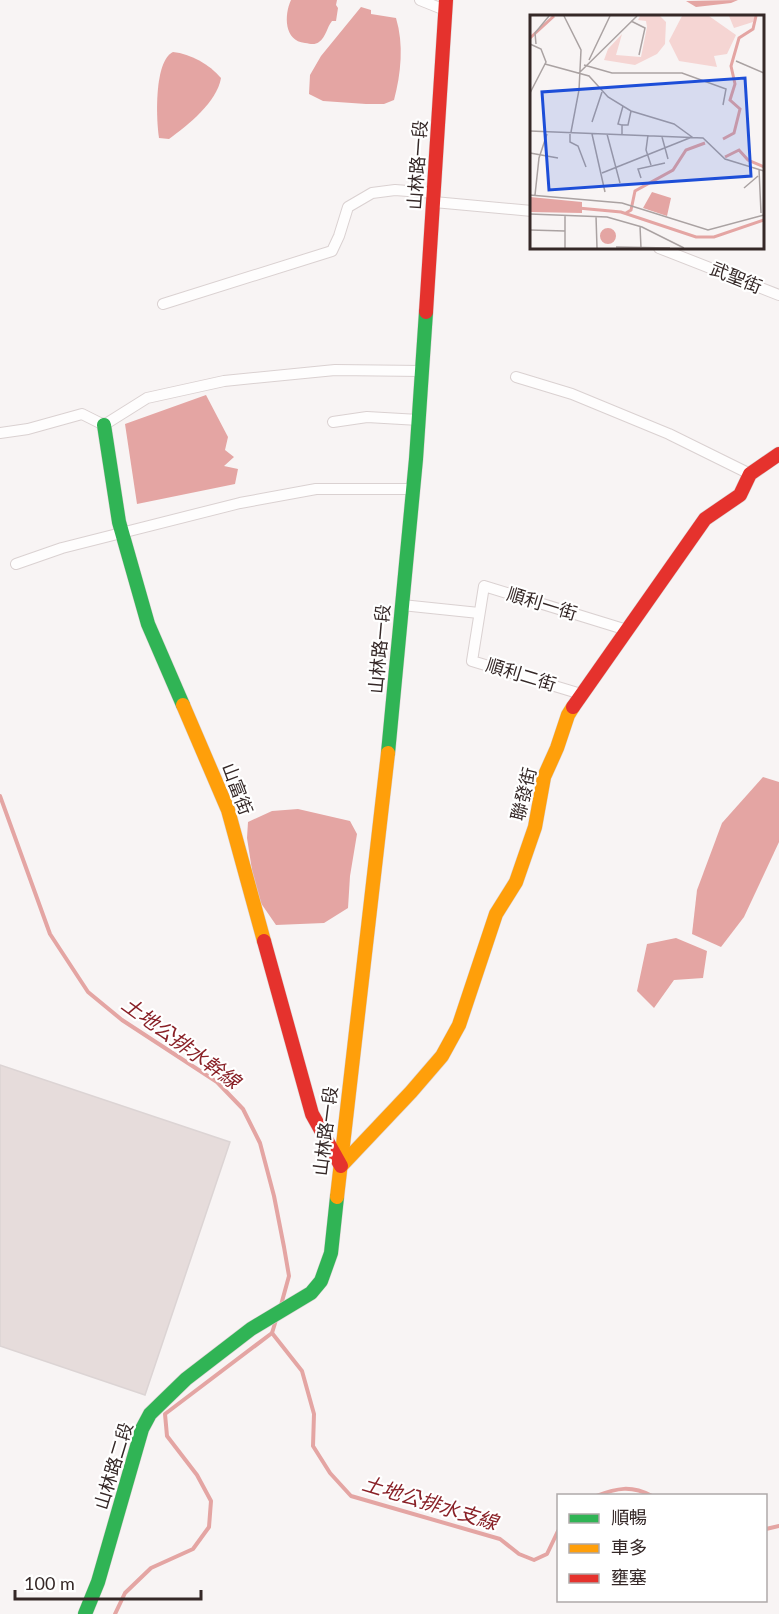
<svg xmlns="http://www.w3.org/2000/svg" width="779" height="1614" font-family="Lato,'Noto Sans TC',sans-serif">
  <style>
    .water { fill: #e4a5a3 }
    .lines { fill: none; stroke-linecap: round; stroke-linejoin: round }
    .stream { stroke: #e4a5a3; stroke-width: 4 }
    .building { fill: #e6dcdb; stroke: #dcd4d4; stroke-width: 1.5 }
    .street-casing { stroke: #dad1d1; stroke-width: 12 }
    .fast-casing { stroke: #dad1d1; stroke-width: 15 }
    .slow-casing { stroke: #dad1d1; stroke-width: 15 }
    .jam-casing { stroke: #dad1d1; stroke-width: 15 }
    .street { stroke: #fefdfd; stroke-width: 10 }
    .fast { stroke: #30b455; stroke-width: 14 }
    .slow { stroke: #ff9f0a; stroke-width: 14 }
    .jam { stroke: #e5322d; stroke-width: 14 }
    .labels { text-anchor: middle; stroke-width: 4.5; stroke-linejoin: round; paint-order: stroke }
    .street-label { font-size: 18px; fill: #352827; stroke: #fff }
    .water-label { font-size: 20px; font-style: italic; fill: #892127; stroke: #fff }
    .inset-river { fill: none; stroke: #e4a5a3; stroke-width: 3 }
    .inset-road { fill: none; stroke: #aaa2a2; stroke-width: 1.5 }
    .view { fill: #1d4ed8; fill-opacity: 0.15; stroke: #1d4ed8; stroke-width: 3 }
    .inset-edge { fill: none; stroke: #352827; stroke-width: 3 }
  </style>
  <rect width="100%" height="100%" fill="#f8f4f4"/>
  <g class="water">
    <path d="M 291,0 L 337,0 L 336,5 L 338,8 L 336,21 L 332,21 C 327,27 326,37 319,42 C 315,45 311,44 305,43 C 284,41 284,15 291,0 Z"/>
    <polygon points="738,0 731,3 696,7 686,1"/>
    <path d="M 361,7 L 371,10 L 371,14 L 396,18 C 404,44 401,74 394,100 L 384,104 L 366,104 L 323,101 L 309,94 L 310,75 L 321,56 Z"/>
    <path d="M 173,52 C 191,54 209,64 221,78 C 217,102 188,125 169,139 L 159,138 C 156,119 154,61 173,52 Z"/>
    <polygon points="206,395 228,437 225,450 234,457 224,466 238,469 235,484 137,504 125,424"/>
    <polygon points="763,777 779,782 779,842 744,917 721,947 692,934 697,890 722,823"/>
    <polygon points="298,809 350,821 357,834 350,876 348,908 324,923 276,925 256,896 247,838 248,822 272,811"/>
    <polygon points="676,938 707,951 703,978 674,980 654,1008 637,991 647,944"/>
  </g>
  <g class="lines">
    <g class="stream">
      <polyline points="0,796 50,934 88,992 122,1020 217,1082 243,1109 260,1143 274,1196 284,1247 289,1276 281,1305"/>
      <polyline points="272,1333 302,1371 314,1414 313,1446 330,1473 351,1496 500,1539 519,1554 534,1560 547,1554 558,1531"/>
      <path d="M 596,1496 C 617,1488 631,1485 652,1496"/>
      <polyline points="766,1529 779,1526"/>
      <polyline points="115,1614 125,1593 151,1568 193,1549 209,1527 211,1501 197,1475 167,1436 165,1414 272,1333 276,1320"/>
    </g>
  </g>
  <polygon class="building" points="0,1065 230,1142 145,1395 0,1346"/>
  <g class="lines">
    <g class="street-casing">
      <g id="street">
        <polyline points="420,0 445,10"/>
        <polyline points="434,202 532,211"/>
        <polyline points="659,248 779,295"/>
        <polyline points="163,304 332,251 339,236 348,207 372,193 395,190 434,193"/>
        <polyline points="516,377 572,394 669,434 750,474"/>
        <polyline points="333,422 367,417 419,420"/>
        <polyline points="0,433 28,429 82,414 104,425 147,398 224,381 335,370 422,371"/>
        <polyline points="16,564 62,548 240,503 316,489 413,489"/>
        <polyline points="402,605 479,613"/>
        <polyline points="581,694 472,661 484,586 627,630"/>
      </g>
    </g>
    <g class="fast-casing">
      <g id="fast">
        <polyline points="104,425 119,522 148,624 183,705"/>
        <polyline points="388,753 416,459 426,312"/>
        <polyline points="85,1614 98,1582 142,1429 150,1414 186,1379 251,1329 311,1293 321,1281 331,1253 337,1197"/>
      </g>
    </g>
    <g class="slow-casing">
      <g id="slow">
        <polyline points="183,705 228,810 264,941"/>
        <polyline points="341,1166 411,1092 442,1056 459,1025 496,914 516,882 535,827 544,777 557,748 568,715 573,707"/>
        <polyline points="337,1197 388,753"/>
      </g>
    </g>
    <g class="jam-casing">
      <g id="jam">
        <polyline points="426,312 446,0"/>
        <polyline points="573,707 705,519 740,495 750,474 779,454"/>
        <polyline points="264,941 312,1114 341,1166"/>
      </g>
    </g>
    <use href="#street" class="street"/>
    <use href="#fast" class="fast"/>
    <use href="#slow" class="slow"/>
    <use href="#jam" class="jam"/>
  </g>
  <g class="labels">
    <g class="street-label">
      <text transform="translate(418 165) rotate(-86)" y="6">山林路一段</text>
      <text transform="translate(736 278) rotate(22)" y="6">武聖街</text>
      <text transform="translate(542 604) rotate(17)" y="6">順利一街</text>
      <text transform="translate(380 649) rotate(-85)" y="6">山林路一段</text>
      <text transform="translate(521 675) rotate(17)" y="6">順利二街</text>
      <text transform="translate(237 789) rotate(69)" y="6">山富街</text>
      <text transform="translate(524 794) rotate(-76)" y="6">聯發街</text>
      <text transform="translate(326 1131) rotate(-83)" y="6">山林路一段</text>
      <text transform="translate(114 1466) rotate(-73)" y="6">山林路二段</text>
    </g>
    <g class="water-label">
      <text transform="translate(181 1043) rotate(36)" y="7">土地公排水幹線</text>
      <text transform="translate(430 1503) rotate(17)" y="7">土地公排水支線</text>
    </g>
  </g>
  <g transform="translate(530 15)">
    <rect width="234" height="234" fill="#f8f4f4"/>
    <path d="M 110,1 L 130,1 L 136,7 L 135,29 L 127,39 L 105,50 L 74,45 L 78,34 L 92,19 L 86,40 L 111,42 L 117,12 L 116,6 L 108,5 ZM 152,1 L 179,1 L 206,20 L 197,39 L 184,41 L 187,52 L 149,46 L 139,26 ZM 199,1 L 225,1 L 223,7 L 204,13 Z" fill="#f5d5d3"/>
    <path d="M 122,177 L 141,183 L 137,201 L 113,193 ZM 0,182 L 52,187 L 52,198 L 0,197 ZM70 221a8 8 0 1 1 16 0a8 8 0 1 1-16 0Z" fill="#e4a5a3"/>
    <path class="inset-river" d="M 0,23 L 24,1M 193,124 L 204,118 L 210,94 L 200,85 L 205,69 L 201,51 L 209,23 L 223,14 L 226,1M 195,142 L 209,135 L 218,145 L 234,152M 48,193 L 91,197 L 166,222 L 184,222 L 234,205M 96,198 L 101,195 L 105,176 L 143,155 L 156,135 L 175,128"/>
    <path class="inset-road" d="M 34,1 L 51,35 L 49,75 L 41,117M 101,6 L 115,13 L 109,40M 0,29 L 11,34 L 16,47 L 0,78M 6,29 L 5,18 L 19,1M 59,45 L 80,1M 206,46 L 234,58M 15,49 L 59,61 L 78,82 L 101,96 L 144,109 L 162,122 L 72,158M 54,50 L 82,58 L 152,58 L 196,74 L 193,90M 49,58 L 107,1M 62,107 L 72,77M 92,110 L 98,110 L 101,96M 0,116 L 173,123 L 195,144 L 234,156M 40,119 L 40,127 L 48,131 L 56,152M 62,119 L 75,177M 77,119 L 90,168M 92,119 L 92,110 L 88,109 L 93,91M 118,120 L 116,135 L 121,150M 132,122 L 138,144M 0,138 L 28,143M 229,154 L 231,198M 111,163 L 108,154 L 135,148M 214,173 L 228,161M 0,180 L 92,188 L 178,215 L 234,200M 5,180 L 9,143 L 17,119M 0,199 L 77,202 L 112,212 L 154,233M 66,201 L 67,233M 110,211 L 111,233M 0,215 L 35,216M 86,232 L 140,233M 35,233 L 35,200"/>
    <path class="view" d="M 215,63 L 221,161 L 19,175 L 12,77 Z"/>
    <rect width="234" height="234" class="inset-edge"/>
  </g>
  <rect x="557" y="1494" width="210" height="108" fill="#ffffff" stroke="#aea9a9" stroke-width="1.5"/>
  <rect x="569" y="1514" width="30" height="9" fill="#30b455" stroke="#aea9a9" stroke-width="1.5"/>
  <text x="611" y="1524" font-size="18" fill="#352827">順暢</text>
  <rect x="569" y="1544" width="30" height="9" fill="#ff9f0a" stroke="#aea9a9" stroke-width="1.5"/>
  <text x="611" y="1554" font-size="18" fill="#352827">車多</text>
  <rect x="569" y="1574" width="30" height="9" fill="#e5322d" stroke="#aea9a9" stroke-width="1.5"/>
  <text x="611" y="1584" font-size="18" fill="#352827">壅塞</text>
  <path d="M15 1590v9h186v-9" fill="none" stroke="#352827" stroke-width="3"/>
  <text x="24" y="1590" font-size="18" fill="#352827" stroke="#ffffff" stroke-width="4.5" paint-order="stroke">100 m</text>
</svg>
